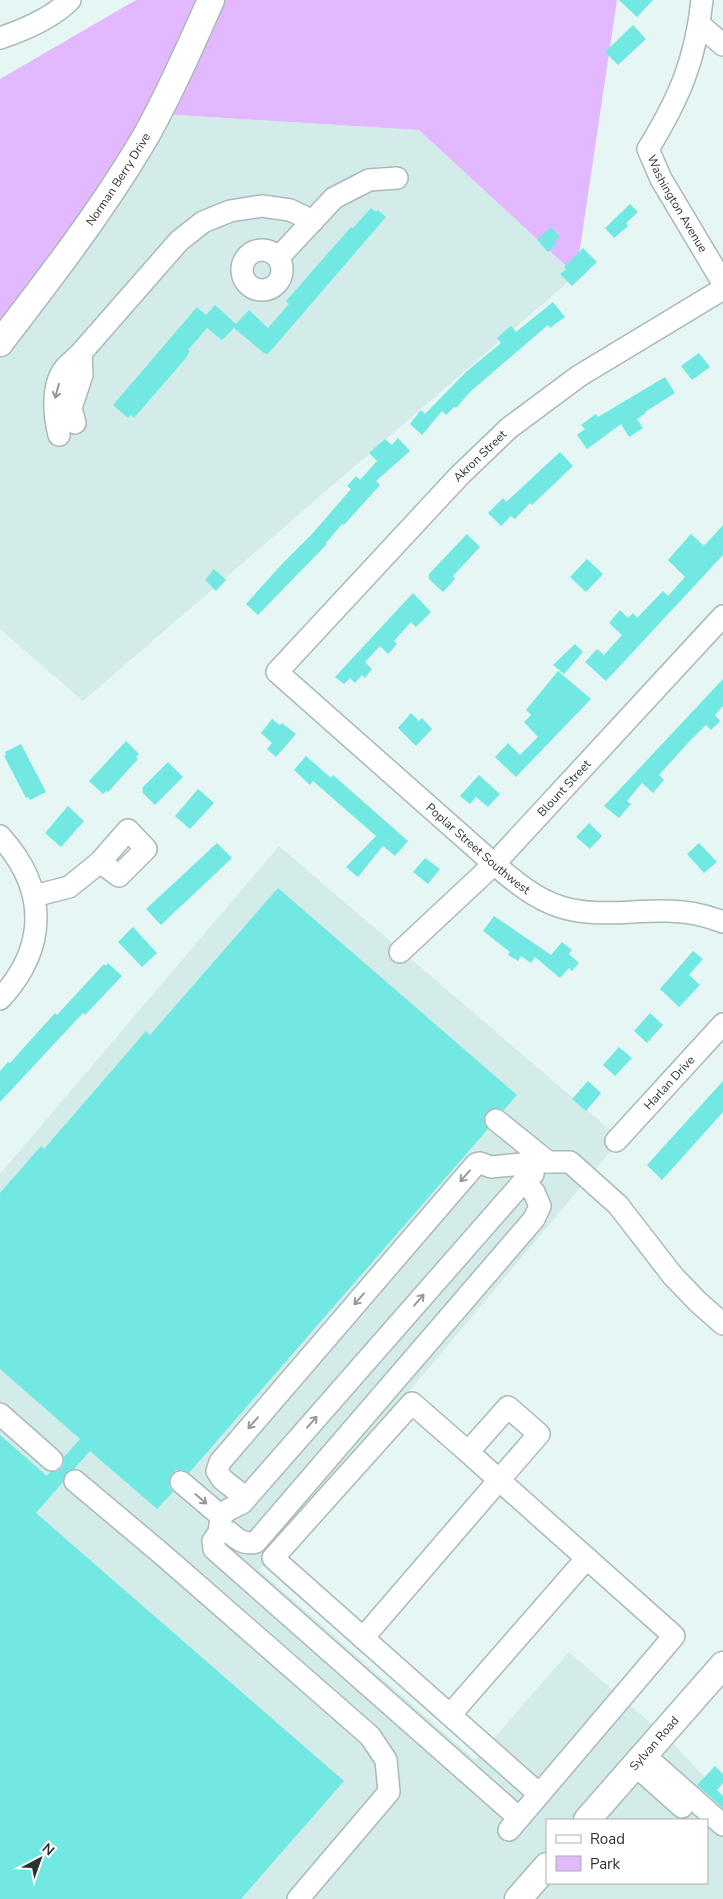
<svg xmlns="http://www.w3.org/2000/svg" width="723" height="1899" font-family="'Nunito Sans',sans-serif">
  <style>
    .built { fill: #d3ecea; fill-rule: evenodd }
    .green { fill: #e2b9ff }
    .building { fill: #71e9e2 }
    .lines { fill: none; stroke-linecap: round; stroke-linejoin: round }
    .minor-casing { stroke: #aab9b8; stroke-width: 24 }
    .major-casing { stroke: #aab9b8; stroke-width: 29 }
    .minor { stroke: #fff; stroke-width: 21 }
    .major { stroke: #fff; stroke-width: 26 }
    .oneway { stroke: #969898 }
    .labels { text-anchor: middle; stroke-width: 4.5; stroke-linejoin: round; paint-order: stroke }
    .street-label { font-size: 12px; fill: #2c3232; stroke: #fff }
  </style>
  <rect width="100%" height="100%" fill="#e6f6f4"/>
  <g class="built">
    <polygon points="160,114 419,130 576,275 83,701 0,629 0,322"/>
    <path d="M 279,846 L 621,1139 L 259,1570 L 475,1760 L 569,1652 L 668,1738 L 723,1797 L 723,1899 L 0,1899 L 0,1174 ZM 547,1820 L 707,1820 L 707,1883 L 547,1883 Z"/>
  </g>
  <polygon class="green" points="136,0 617,0 576,275 419,130 161,114 0,322 0,79"/>
  <g class="building">
    <polygon points="619,0 653,0 637,17"/>
    <polygon points="633,25 646,39 618,65 605,52"/>
    <polygon points="630,204 638,212 626,223 628,226 614,238 605,228"/>
    <polygon points="371,208 376,212 378,210 386,217 268,354 264,353 234,328 222,340 207,328 188,350 190,351 186,358 134,418 131,415 128,418 113,405 197,307 206,315 215,305 236,324 249,310 268,328 289,304 286,301 351,227 353,228"/>
    <polygon points="551,227 560,237 554,241 557,244 548,252 537,240"/>
    <polygon points="583,248 597,262 572,286 560,274 566,269 564,267"/>
    <polygon points="553,302 565,317 550,328 548,325 471,391 456,408 454,407 446,415 442,411 422,435 410,424 421,410 425,414 466,372 501,343 497,338 511,326 516,332"/>
    <polygon points="699,353 710,367 692,380 681,366"/>
    <polygon points="665,377 675,393 645,412 646,413 637,419 643,428 629,437 621,424 587,449 577,435 585,429 581,425 596,414 598,417"/>
    <polygon points="398,438 410,451 376,481 380,485 344,525 342,524 326,543 327,544 258,615 246,604 282,564 312,534 351,489 347,486 356,476 360,480 377,461 369,453 385,439 392,445"/>
    <polygon points="560,452 573,466 532,505 530,503 515,519 511,516 501,526 488,513 503,498 506,502"/>
    <polygon points="723,525 723,555 606,681 585,662 597,649 604,655 622,635 609,623 620,610 628,618 633,613 637,618 663,591 668,596 685,577 668,560 691,534 704,546"/>
    <polygon points="467,534 480,547 453,576 455,579 443,592 429,579 429,574"/>
    <polygon points="587,559 603,574 586,592 570,577"/>
    <polygon points="214,569 226,580 216,591 205,580"/>
    <polygon points="413,593 431,612 416,627 411,622 394,641 397,644 388,654 380,646 365,662 372,669 365,678 362,675 355,683 350,678 344,684 335,677"/>
    <polygon points="575,644 583,652 564,674 553,665"/>
    <polygon points="558,671 591,699 516,777 495,757 508,743 520,755 538,737 524,722 531,715 526,710"/>
    <polygon points="723,679 723,706 715,715 720,721 711,730 706,725 688,743 659,775 664,780 653,793 642,783 627,801 631,804 619,818 604,806"/>
    <polygon points="411,713 419,721 422,718 432,729 416,746 398,728"/>
    <polygon points="272,719 280,725 282,723 296,734 276,757 267,749 272,743 261,733"/>
    <polygon points="126,741 139,754 136,757 138,759 108,792 106,791 103,794 89,781"/>
    <polygon points="21,744 46,792 30,800 28,797 26,798 4,756 6,755 5,752"/>
    <polygon points="306,756 331,778 333,775 408,841 395,856 383,846 358,877 346,867 376,836 313,781 310,785 294,770"/>
    <polygon points="168,762 183,777 155,805 142,792 143,790 142,788"/>
    <polygon points="479,775 500,794 488,807 476,797 470,804 460,796"/>
    <polygon points="198,789 214,803 190,829 175,816"/>
    <polygon points="68,806 84,821 61,847 45,833"/>
    <polygon points="589,823 602,836 590,849 576,837"/>
    <polygon points="217,843 232,858 161,925 146,909"/>
    <polygon points="699,843 717,862 704,873 687,854"/>
    <polygon points="425,858 440,869 428,884 413,872"/>
    <polygon points="278,888 517,1095 504,1110 497,1108 491,1109 487,1112 484,1119 485,1125 488,1129 189,1473 183,1470 176,1470 172,1474 169,1480 169,1487 173,1492 157,1509 90,1451 74,1469 66,1473 63,1482 36,1513 344,1781 241,1899 0,1899 0,1435 47,1476 50,1472 56,1472 62,1468 64,1462 64,1457 80,1439 0,1369 0,1193 41,1146 44,1149 146,1031 150,1035"/>
    <polygon points="494,916 551,955 562,942 572,950 569,954 579,963 572,971 569,968 560,978 535,957 531,963 521,956 518,961 508,955 510,952 483,931"/>
    <polygon points="133,927 157,953 142,967 118,942"/>
    <polygon points="693,951 703,959 689,975 700,985 679,1007 660,989"/>
    <polygon points="108,963 122,976 85,1015 83,1013 0,1102 0,1071 8,1062 10,1063 55,1013 57,1015 104,964 106,966"/>
    <polygon points="650,1013 663,1025 647,1043 634,1031"/>
    <polygon points="619,1047 632,1058 615,1076 603,1065"/>
    <polygon points="588,1081 601,1093 586,1111 572,1099"/>
    <polygon points="723,1081 723,1112 662,1180 647,1165"/>
    <polygon points="715,1766 723,1774 723,1783 717,1790 723,1796 723,1808 697,1785"/>
  </g>
  <g class="lines">
    <g class="minor-casing">
      <g id="minor">
        <path id="s1" d="M 702,0 C 696,59 679,99 648,149 L 661,179 L 723,283"/>
        <polyline points="699,24 723,45"/>
        <path d="M 0,38 C 24,30 52,18 70,0"/>
        <circle cx="262" cy="270" r="20"/>
        <polyline points="278,258 334,198 369,180 397,178"/>
        <path id="s2" d="M 723,289 L 579,376 L 509,428 L 459,476 L 277,672 L 494,864 C 514,881 535,899 561,907 C 596,918 631,910 667,911 C 686,911 705,915 723,922"/>
        <polyline points="75,423 71,408 82,375 81,353"/>
        <path d="M 59,435 C 54,415 51,384 66,367 C 71,362 76,358 81,353 L 179,241 L 203,222 L 230,211 L 262,206 L 290,210 L 313,221"/>
        <path d="M 0,836 C 48,889 48,947 0,999"/>
        <polyline points="34,896 69,887 100,862 119,876 146,849 128,830 100,862"/>
        <path id="s3" d="M 400,952 L 494,864 L 723,616"/>
        <polyline points="496,1120 548,1162"/>
        <path id="s4" d="M 616,1141 L 723,1024"/>
        <polyline points="0,1414 52,1460"/>
        <polyline points="75,1481 163,1555 370,1736 386,1760 389,1792 298,1899"/>
        <polyline points="181,1482 221,1516"/>
        <polyline points="246,1498 222,1479 217,1471 220,1462 476,1164 480,1163 491,1167 542,1162 570,1162 618,1205 673,1276 698,1302 723,1324"/>
        <polyline points="219,1533 221,1516 228,1510 242,1503 523,1182 533,1174"/>
        <polyline points="363,1638 499,1480 468,1452"/>
        <polyline points="450,1715 587,1558"/>
        <polyline points="644,1755 723,1825"/>
        <polyline points="635,1765 682,1807"/>
        <path d="M 519,1818 L 214,1549 L 213,1541 L 219,1533 L 229,1532 C 238,1540 244,1545 256,1542 L 534,1219 L 540,1206 L 534,1192 L 523,1182"/>
        <polyline points="509,1830 674,1636 499,1480 539,1434 508,1407 468,1452 412,1403 273,1558 539,1794"/>
      </g>
    </g>
    <g class="major-casing">
      <g id="major">
        <path id="s5" d="M 0,343 C 52,275 104,208 147,134 C 171,91 191,45 211,0"/>
        <path id="s6" d="M 587,1820 L 723,1665"/>
        <polyline points="518,1899 547,1866"/>
      </g>
    </g>
    <use href="#minor" class="minor"/>
    <use href="#major" class="major"/>
  </g>
  <defs><path id="oneway-shaft" d="M-6 0H5M1.5-3L5.5 0L1.5 3" fill="none" stroke-width="1.6" stroke-linecap="round" stroke-linejoin="round" transform="scale(1.25)"/></defs>
  <g class="oneway">
    <use href="#oneway-shaft" transform="translate(57 391) rotate(105)"/>
    <use href="#oneway-shaft" transform="translate(465 1176) rotate(131)"/>
    <use href="#oneway-shaft" transform="translate(359 1299) rotate(131)"/>
    <use href="#oneway-shaft" transform="translate(419 1300) rotate(-49)"/>
    <use href="#oneway-shaft" transform="translate(312 1422) rotate(-49)"/>
    <use href="#oneway-shaft" transform="translate(253 1423) rotate(131)"/>
    <use href="#oneway-shaft" transform="translate(201 1499) rotate(41)"/>
  </g>
  <g class="labels">
    <g class="street-label">
      <text dy="4" stroke="none"><textPath href="#s5" startOffset="202">Norman Berry Drive</textPath></text>
      <text dy="4" stroke="none"><textPath href="#s1" startOffset="222">Washington Avenue</textPath></text>
      <text transform="translate(480 456) rotate(-44)" y="4">Akron Street</text>
      <text dy="4" stroke="none"><textPath href="#s3" startOffset="232">Blount Street</textPath></text>
      <text dy="4" stroke="none"><textPath href="#s2" startOffset="860">Poplar Street Southwest</textPath></text>
      <text dy="4" stroke="none"><textPath href="#s4" startOffset="79">Harlan Drive</textPath></text>
      <text dy="4" stroke="none"><textPath href="#s6" startOffset="102">Sylvan Road</textPath></text>
    </g>
  </g>
  <rect x="546" y="1819" width="162" height="65" fill="#ffffff" stroke="#abadad"/>
  <rect x="556" y="1835" width="25" height="8" fill="#ffffff" stroke="#abadad"/>
  <text x="590" y="1844" font-size="15" fill="#2c3232">Road</text>
  <rect x="556" y="1856" width="25" height="15" fill="#e2b9ff" stroke="#abadad"/>
  <text x="590" y="1869" font-size="15" fill="#2c3232">Park</text>
  <g transform="translate(40 1859) rotate(41)" stroke="#ffffff" stroke-width="4" paint-order="stroke">
  <path d="M0-4L9 19L0 12L-9 19Z" fill="#2c3232"/>
  <text y="-8" font-size="14" font-weight="bold" text-anchor="middle" fill="#2c3232">N</text>
  </g>
</svg>
